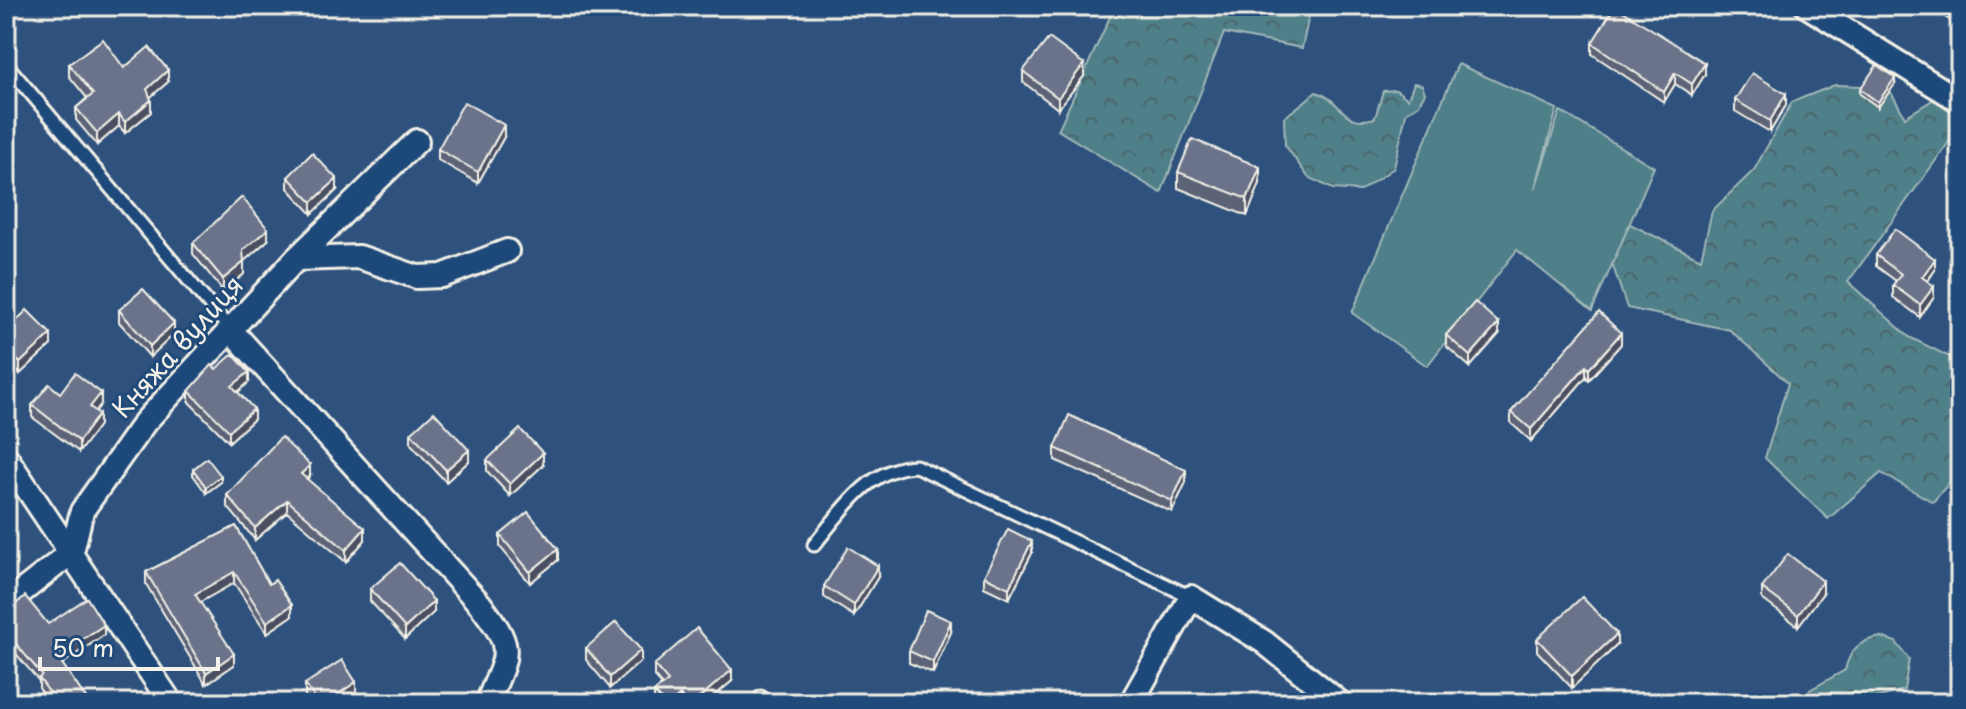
<svg xmlns="http://www.w3.org/2000/svg" width="1966" height="709" font-family="'Playpen Sans',sans-serif">
  <style>
    .forest { fill: url(#forest-crowns); stroke: #a2b8b8; stroke-width: 2 }
    .garden { fill: #4f7f89; stroke: #a2b8b8; stroke-width: 2 }
    .lines { fill: none; stroke-linecap: round; stroke-linejoin: round }
    .service-casing { stroke: #f4f1e8; stroke-width: 17 }
    .minor-casing { stroke: #f4f1e8; stroke-width: 28 }
    .service { stroke: #1f4a7a; stroke-width: 11 }
    .minor { stroke: #1f4a7a; stroke-width: 22 }
    .wall { fill: #5b6377; stroke: #f4f1e8; stroke-width: 2 }
    .shaded-wall { fill: #4a5061; stroke: #f4f1e8; stroke-width: 2 }
    .building { fill: #6a738a; stroke: #f4f1e8; stroke-width: 2 }
    .labels { text-anchor: middle; stroke-width: 6; stroke-linejoin: round; paint-order: stroke }
    .street-label { font-size: 26px; fill: #f4f1e8; stroke: #1f4a7a }
  </style>
  <defs>
    <pattern id="forest-crowns" width="20" height="18" patternUnits="userSpaceOnUse" patternTransform="scale(2)"><rect width="20" height="18" fill="#4f7f89"/><path d="M2 6a3 3 0 1 1 6 0M12 15a3 3 0 1 1 6 0" fill="none" stroke="#4c666b"/></pattern>
  </defs>
  <rect width="100%" height="100%" fill="#2e527d"/>
  <filter id="ink" filterUnits="userSpaceOnUse"><feTurbulence type="fractalNoise" baseFrequency=".0125" numOctaves="2"/><feDisplacementMap in="SourceGraphic" scale="16" xChannelSelector="R" yChannelSelector="G"/><feConvolveMatrix kernelMatrix="1 2 1 2 8 2 1 2 1" color-interpolation-filters="sRGB"/></filter>
  <g filter="url(#ink)">
    <g class="forest">
      <polygon points="1115,6 1311,6 1302,48 1224,33 1161,193 1058,130"/>
      <path d="M 1414,83 L 1422,85 L 1425,93 L 1419,104 L 1406,113 L 1394,168 L 1360,191 L 1333,189 L 1308,177 L 1285,145 L 1284,118 L 1316,92 C 1344,100 1341,128 1375,118 L 1383,91 L 1396,90 L 1408,99 Z"/>
      <polygon points="1835,85 1888,87 1905,117 1936,98 1960,111 1960,142 1952,138 1848,282 1909,337 1960,362 1960,470 1933,502 1881,473 1828,519 1765,458 1788,383 1730,330 1627,308 1606,245 1626,222 1701,259 1712,211 1754,170 1792,102"/>
      <path d="M 1881,637 L 1896,642 L 1909,659 L 1904,690 L 1870,700 L 1854,692 L 1849,703 L 1806,703 L 1810,690 L 1845,670 C 1850,649 1860,640 1881,637 Z"/>
    </g>
    <polygon class="garden" points="1458,64 1557,109 1535,189 1560,111 1654,167 1592,311 1517,250 1427,366 1352,313"/>
    <g class="lines">
      <g class="service-casing">
        <g id="service">
          <polyline points="6,64 229,328"/>
          <path d="M 814,545 C 842,511 869,467 916,466 L 1191,597"/>
          <polyline points="761,697 764,703"/>
        </g>
      </g>
      <g class="minor-casing">
        <g id="minor">
          <polyline points="1807,6 1960,101"/>
          <polyline points="296,259 359,257 417,277 442,276 507,251"/>
          <path d="M 229,328 L 480,604 C 515,650 509,651 487,703"/>
          <polyline points="6,457 171,703"/>
          <polyline points="6,604 72,552 82,511 145,422 296,259 417,141"/>
          <polyline points="1131,703 1191,597 1264,642 1340,703"/>
        </g>
      </g>
      <use href="#service" class="service"/>
      <use href="#minor" class="minor"/>
    </g>
    <g class="wall">
      <polygon points="1932,6 1960,6 1960,21 1958,25 1932,9"/>
      <polygon points="1592,43 1705,74 1692,95 1675,84 1664,102 1592,54"/>
      <polygon points="69,64 124,68 168,82 150,97 151,112 125,133 119,126 97,145 76,120 76,108 87,98 69,76"/>
      <polygon points="1023,71 1084,76 1058,109 1023,82"/>
      <polygon points="1895,84 1878,107 1860,94 1860,89"/>
      <polygon points="1735,100 1786,105 1770,132 1735,111"/>
      <polygon points="504,137 478,183 438,160 438,149"/>
      <polygon points="1178,172 1260,183 1247,216 1178,188"/>
      <polygon points="288,177 337,190 312,214 288,188"/>
      <polygon points="268,240 244,261 244,274 223,291 193,254 193,243"/>
      <polygon points="1876,255 1935,270 1928,281 1934,297 1920,317 1893,297 1893,285 1896,281 1876,266"/>
      <polygon points="6,309 15,322 51,345 20,374 6,359"/>
      <polygon points="119,310 174,334 150,357 119,322"/>
      <polygon points="1499,334 1470,367 1446,346 1446,335"/>
      <polygon points="1621,344 1589,380 1586,377 1531,441 1511,423 1511,412"/>
      <polygon points="216,369 249,382 238,392 254,419 229,442 189,402 189,391"/>
      <polygon points="60,393 101,404 96,411 99,425 79,452 32,417 32,405"/>
      <polygon points="411,433 469,461 446,482 411,444"/>
      <polygon points="1055,448 1186,482 1172,512 1055,460"/>
      <polygon points="487,460 543,465 510,496 487,471"/>
      <polygon points="193,469 221,482 206,493 193,475"/>
      <polygon points="310,476 307,479 365,540 346,562 287,512 255,540 227,506 227,495"/>
      <polygon points="236,526 269,584 292,616 267,633 234,583 200,602 234,665 206,684 146,584 146,572"/>
      <polygon points="500,535 558,560 530,583 500,547"/>
      <polygon points="1032,553 1009,599 984,587 984,576"/>
      <polygon points="878,577 854,616 824,597 824,586"/>
      <polygon points="1762,588 1823,593 1798,626 1762,599"/>
      <polygon points="370,589 434,612 405,639 370,601"/>
      <polygon points="6,613 48,624 104,635 62,664 89,703 49,703 39,688 39,681 6,642"/>
      <polygon points="951,632 933,673 909,663 909,651"/>
      <polygon points="1537,639 1617,645 1572,688 1537,651"/>
      <polygon points="586,648 641,661 610,688 586,660"/>
      <polygon points="654,665 732,681 706,703 654,703 654,692 662,685 654,676"/>
      <polygon points="305,684 356,693 342,703 310,703 305,696"/>
    </g>
    <g class="shaded-wall">
      <polygon points="1960,9 1960,21 1958,25 1958,13"/>
      <polygon points="1705,63 1705,74 1692,95 1692,84"/>
      <polygon points="1084,64 1084,76 1058,109 1058,98"/>
      <polygon points="168,70 168,82 147,100 147,89"/>
      <polygon points="1675,73 1675,84 1664,102 1664,92"/>
      <polygon points="1895,78 1895,84 1878,107 1878,102"/>
      <polygon points="1786,94 1786,105 1770,132 1770,121"/>
      <polygon points="151,100 151,112 125,133 125,122"/>
      <polygon points="119,114 119,126 97,145 97,133"/>
      <polygon points="504,125 504,137 478,183 478,172"/>
      <polygon points="1260,167 1260,183 1247,216 1247,199"/>
      <polygon points="337,179 337,190 312,214 312,202"/>
      <polygon points="268,229 268,240 243,262 243,250"/>
      <polygon points="1935,259 1935,270 1922,288 1922,277"/>
      <polygon points="244,262 244,274 223,291 223,279"/>
      <polygon points="1934,286 1934,297 1920,317 1920,305"/>
      <polygon points="174,323 174,334 150,357 150,346"/>
      <polygon points="1499,323 1499,334 1470,367 1470,356"/>
      <polygon points="1621,333 1621,344 1589,380 1589,369"/>
      <polygon points="51,334 51,345 20,374 20,363"/>
      <polygon points="1586,366 1586,377 1531,441 1531,429"/>
      <polygon points="249,372 249,382 232,397 232,386"/>
      <polygon points="101,393 101,404 90,418 90,407"/>
      <polygon points="254,409 254,419 229,442 229,431"/>
      <polygon points="99,414 99,425 79,452 79,441"/>
      <polygon points="469,450 469,461 446,482 446,470"/>
      <polygon points="543,453 543,465 510,496 510,484"/>
      <polygon points="310,465 310,476 301,486 301,474"/>
      <polygon points="1186,470 1186,482 1172,512 1172,501"/>
      <polygon points="221,476 221,482 206,493 206,487"/>
      <polygon points="287,500 287,512 255,540 255,528"/>
      <polygon points="365,528 365,540 346,562 346,550"/>
      <polygon points="1032,541 1032,553 1009,599 1009,588"/>
      <polygon points="558,549 558,560 530,583 530,572"/>
      <polygon points="878,566 878,577 854,616 854,605"/>
      <polygon points="234,572 234,583 195,605 195,594"/>
      <polygon points="1823,581 1823,593 1798,626 1798,615"/>
      <polygon points="434,601 434,612 405,639 405,628"/>
      <polygon points="292,605 292,616 267,633 267,622"/>
      <polygon points="951,621 951,632 933,673 933,662"/>
      <polygon points="104,625 104,635 57,667 57,656"/>
      <polygon points="1617,634 1617,645 1572,688 1572,676"/>
      <polygon points="641,650 641,661 610,688 610,677"/>
      <polygon points="234,654 234,665 206,684 206,673"/>
      <polygon points="732,670 732,681 706,703 693,703"/>
      <polygon points="356,682 356,693 342,703 325,703"/>
      <polygon points="680,695 680,703 671,703"/>
    </g>
    <g class="building">
      <polygon points="1615,6 1705,63 1692,84 1675,73 1664,92 1592,43"/>
      <polygon points="1946,6 1960,6 1960,9 1958,13"/>
      <polygon points="1049,38 1084,64 1058,98 1023,71"/>
      <polygon points="103,39 124,68 149,47 168,70 147,89 151,100 125,122 119,114 97,133 76,108 93,94 69,64"/>
      <polygon points="1877,65 1895,78 1878,102 1860,89"/>
      <polygon points="1752,73 1786,94 1770,121 1735,100"/>
      <polygon points="464,102 504,125 478,172 438,149"/>
      <polygon points="1192,139 1260,167 1247,199 1178,172"/>
      <polygon points="312,153 337,179 312,202 288,177"/>
      <polygon points="242,197 268,229 243,250 244,262 223,279 193,243"/>
      <polygon points="1895,229 1935,259 1922,277 1934,286 1920,305 1893,285 1901,274 1876,255"/>
      <polygon points="143,289 174,323 150,346 119,310"/>
      <polygon points="1475,302 1499,323 1470,356 1446,335"/>
      <polygon points="6,309 15,322 27,310 51,334 20,363 6,348"/>
      <polygon points="1599,312 1621,333 1589,369 1586,366 1531,429 1511,412"/>
      <polygon points="233,354 249,372 232,386 254,409 229,431 189,391 212,365 216,369"/>
      <polygon points="75,373 101,393 90,407 99,414 79,441 32,405 49,384 60,393"/>
      <polygon points="434,412 469,450 446,470 411,433"/>
      <polygon points="1069,415 1186,470 1172,501 1055,448"/>
      <polygon points="520,429 543,453 510,484 487,460"/>
      <polygon points="281,437 310,465 301,474 365,528 346,550 287,500 255,528 227,495"/>
      <polygon points="207,458 221,476 206,487 193,469"/>
      <polygon points="528,512 558,549 530,572 500,535"/>
      <polygon points="236,526 269,584 275,580 292,605 267,622 234,572 195,594 234,654 206,673 146,572"/>
      <polygon points="1008,529 1032,541 1009,588 984,576"/>
      <polygon points="848,547 878,566 854,605 824,586"/>
      <polygon points="1788,554 1823,581 1798,615 1762,588"/>
      <polygon points="400,563 434,601 405,628 370,589"/>
      <polygon points="25,596 48,624 87,598 104,625 57,656 89,703 57,703 39,678 42,675 6,632 6,613"/>
      <polygon points="1582,597 1617,634 1572,676 1537,639"/>
      <polygon points="926,610 951,621 933,662 909,651"/>
      <polygon points="616,622 641,650 610,677 586,648"/>
      <polygon points="697,628 732,670 693,703 686,703 680,695 671,703 664,703 654,692 668,681 654,665"/>
      <polygon points="342,660 356,682 325,703 318,703 305,684"/>
      <polygon points="989,696 1004,703 985,703"/>
      <polygon points="258,697 262,703 249,703"/>
    </g>
  </g>
  <g class="labels">
    <g class="street-label">
      <text transform="translate(178 347) rotate(-48)" y="9">Княжа вулиця</text>
    </g>
  </g>
  <rect width="1966" height="709" fill="none" stroke="#1f4a7a" stroke-width="32"/>
  <rect x="16" y="16" width="1934" height="677" fill="none" stroke="#f4f1e8" stroke-width="3" filter="url(#ink)"/>
  <path d="M40 657v12h178v-12" fill="none" stroke="#f4f1e8" stroke-width="4"/>
  <text x="52" y="657" font-size="24" fill="#f4f1e8" stroke="#1f4a7a" stroke-width="6" paint-order="stroke">50 m</text>
</svg>
